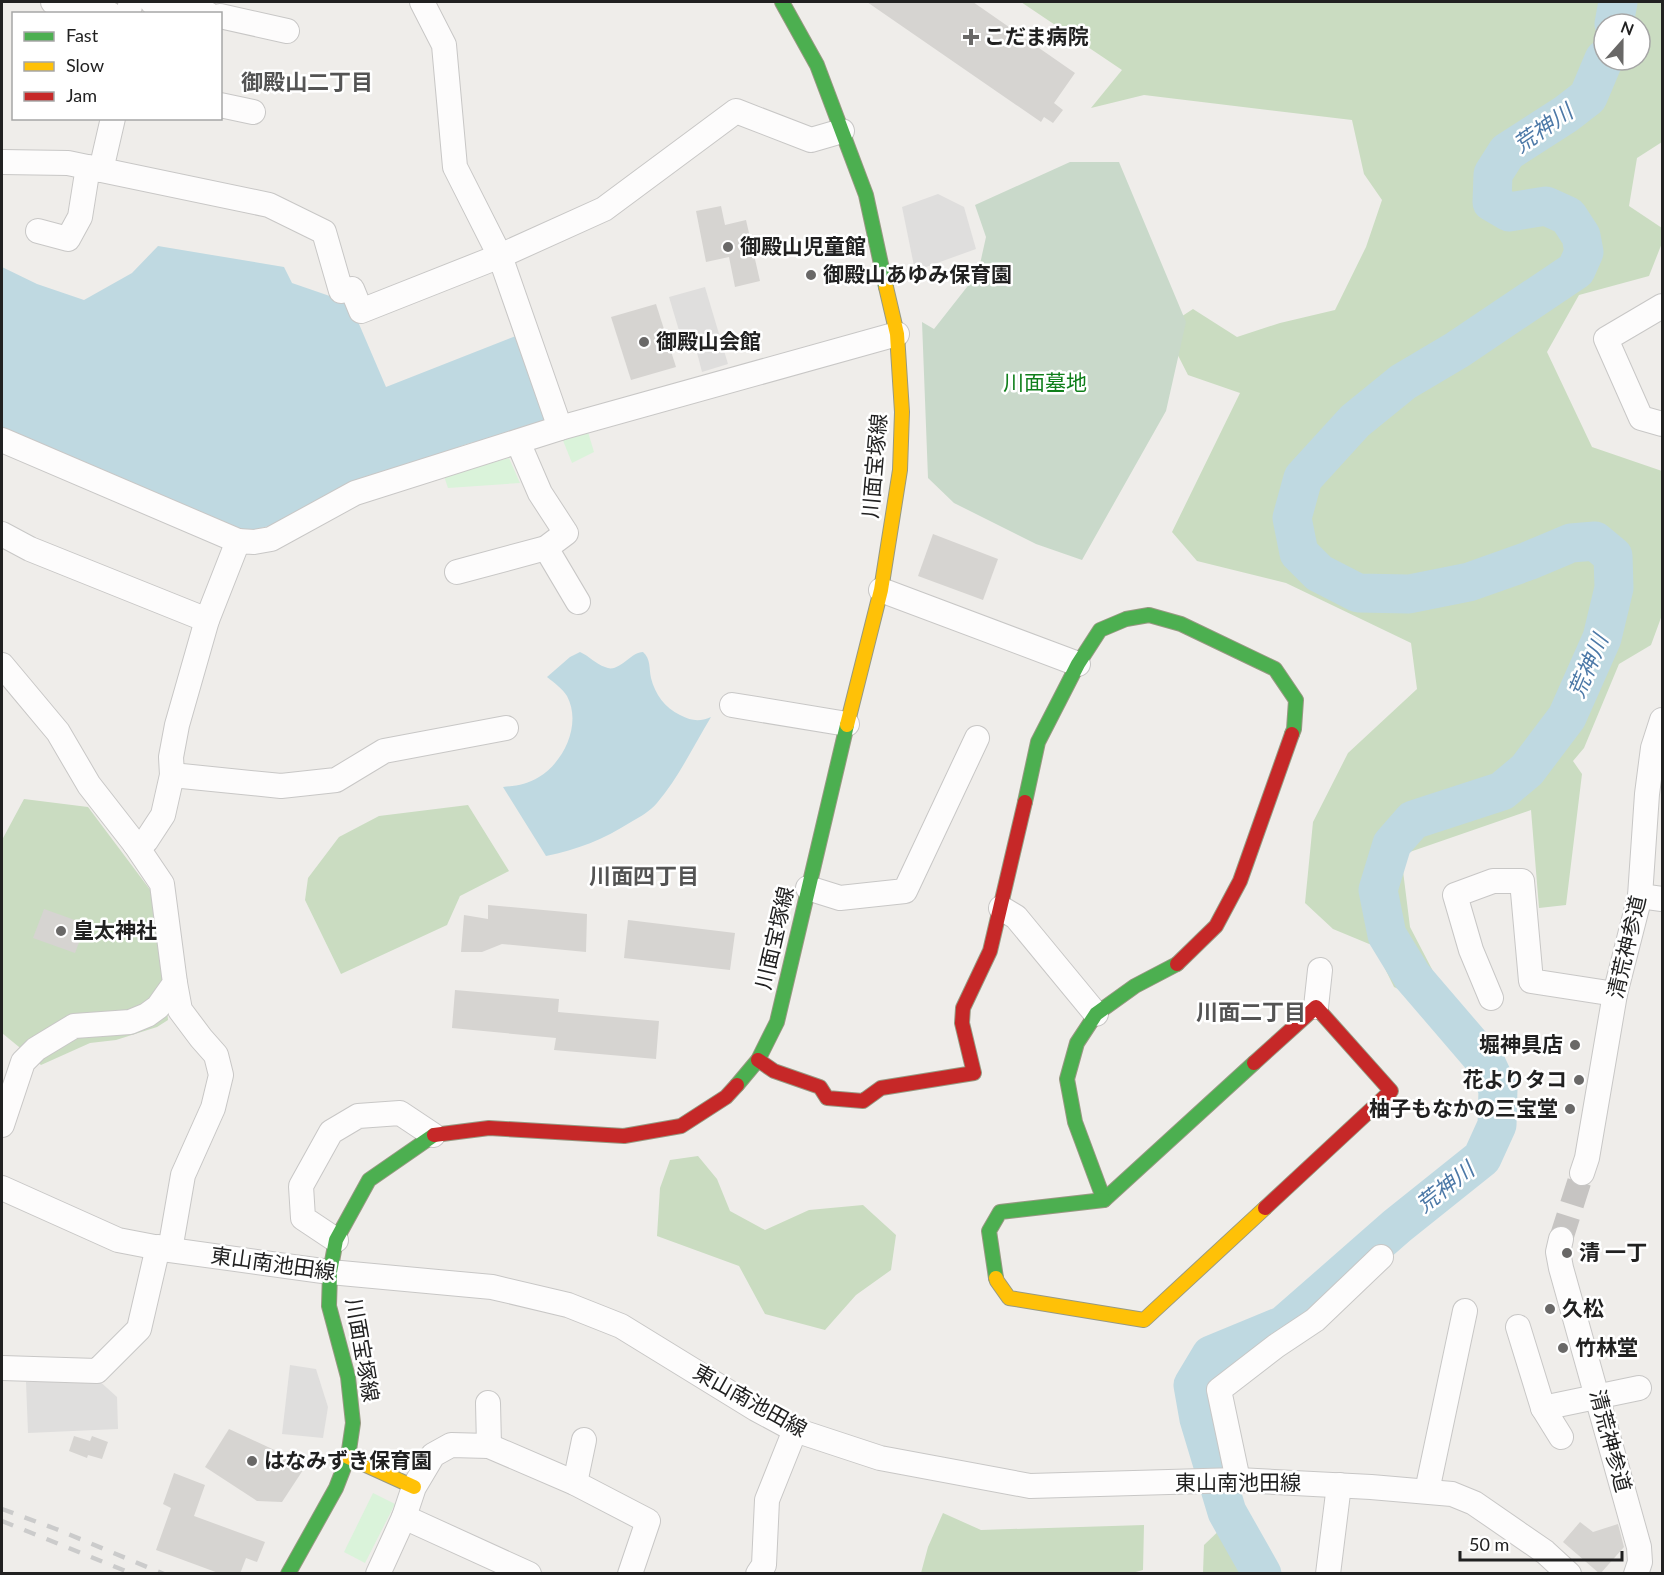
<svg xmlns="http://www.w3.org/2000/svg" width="1664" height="1575" font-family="Lato,'Noto Sans JP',sans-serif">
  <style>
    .forest { fill: #cadcc1; fill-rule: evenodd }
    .cemetery { fill: #c9d9ca }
    .park { fill: #daf3da }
    .parking { fill: #dfdedd }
    .water { fill: #bfd9e1 }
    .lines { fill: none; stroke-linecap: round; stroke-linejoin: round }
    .river { stroke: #bfd9e1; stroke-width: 39 }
    .building { fill: #d6d4d1 }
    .street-tunnel { stroke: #c6c4c2; stroke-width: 24; stroke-dasharray: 24 12; stroke-linecap: butt }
    .street-casing { stroke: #c8c7c6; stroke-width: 26 }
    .fast-casing { stroke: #979982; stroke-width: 16 }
    .slow-casing { stroke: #979982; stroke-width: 16 }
    .jam-casing { stroke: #979982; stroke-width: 16 }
    .street { stroke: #fdfcfc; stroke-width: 24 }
    .fast { stroke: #4caf50; stroke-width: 14 }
    .slow { stroke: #ffc107; stroke-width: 14 }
    .jam { stroke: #c62828; stroke-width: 14 }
    .rail { stroke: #cbcbcb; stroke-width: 4.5; stroke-dasharray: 12 12; stroke-linecap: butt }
    .poi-dot { fill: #696867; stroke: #fff; stroke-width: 2 }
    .labels { text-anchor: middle; stroke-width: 5; stroke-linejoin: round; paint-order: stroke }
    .poi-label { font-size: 21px; font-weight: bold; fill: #212121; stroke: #fff; text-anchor: start }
    .park-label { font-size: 21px; fill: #107f1b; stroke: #fff }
    .street-label { font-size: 21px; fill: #212121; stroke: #fff }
    .neighbourhood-label { font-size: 22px; font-weight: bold; fill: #545454; stroke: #fff }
    .water-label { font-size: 22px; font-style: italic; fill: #4d79a7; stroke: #fff }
  </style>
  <rect width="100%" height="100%" fill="#efedea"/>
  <g class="forest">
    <path d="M 1021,2 L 1662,2 L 1662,142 L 1637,158 L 1629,206 L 1662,228 L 1662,243 L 1649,276 L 1579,295 L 1547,352 L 1592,447 L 1662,471 L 1662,615 L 1651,645 L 1619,664 L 1584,748 L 1573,761 L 1582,774 L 1566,905 L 1539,908 L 1531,810 L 1401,855 L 1410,927 L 1435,975 L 1413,996 L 1394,987 L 1374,946 L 1333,929 L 1305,903 L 1313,822 L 1348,753 L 1417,689 L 1411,643 L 1286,583 L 1197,561 L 1172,532 L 1240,393 L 1188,375 L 1164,328 L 1193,309 L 1237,337 L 1280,323 L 1335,310 L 1366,247 L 1382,200 L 1364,174 L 1352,120 L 1144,95 L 1091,108 L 1122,70 ZM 1604,24 L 1640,24 L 1640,60 L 1604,60 Z"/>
    <polygon points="24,799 88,807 157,899 168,1020 157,1027 116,1040 90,1043 41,1065 2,1033 2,840"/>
    <polygon points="468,805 509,871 460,896 447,925 341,974 305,900 308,878 339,837 379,816"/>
    <polygon points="698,1156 717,1179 730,1211 765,1230 809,1210 863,1205 896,1235 891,1270 856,1295 825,1330 765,1314 739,1266 657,1236 660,1188 670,1160"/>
    <polygon points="943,1513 981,1530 1144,1525 1143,1570 1128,1574 921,1573 928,1547"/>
    <polygon points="1227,1523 1263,1548 1278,1573 1203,1573 1204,1545"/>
  </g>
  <polygon class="cemetery" points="1070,162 1119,162 1186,322 1166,411 1082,560 1036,544 954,503 928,478 922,322 934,329 978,273 986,237 975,205"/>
  <g class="park">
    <polygon points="588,432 594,452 572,463 562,438"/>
    <polygon points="509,458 520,483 448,488 444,476"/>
    <polygon points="373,1493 395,1504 365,1563 344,1552"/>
  </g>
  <g class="parking">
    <polygon points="938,194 964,207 976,249 915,271 902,207"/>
    <polygon points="705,287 728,364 702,372 694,341 683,344 669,297"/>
    <polygon points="290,1365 316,1369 328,1407 323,1438 282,1434"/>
    <polygon points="96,1378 117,1397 118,1429 28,1433 26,1382"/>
  </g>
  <g class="water">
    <polygon points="158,246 284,267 292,283 350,303 386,387 521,334 550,422 467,444 366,479 269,526 249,531 239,531 2,432 2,267 37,284 84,300 132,273"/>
    <path d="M 580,652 C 589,656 596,664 605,667 C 619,674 630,652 643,652 C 651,659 649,669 651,678 C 655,694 665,708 680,715 C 692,721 699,722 711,717 C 694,745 679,777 657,803 C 650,811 640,817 631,822 C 604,839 577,850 546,856 L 503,787 C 517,786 527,784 539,777 C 564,762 582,724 567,696 C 563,689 553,682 547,677 L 570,657 Z"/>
  </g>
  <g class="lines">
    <g class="river">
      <polyline points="1614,24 1618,2"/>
      <polyline points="1262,1574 1227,1512 1199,1419 1193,1385 1211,1355 1284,1325 1397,1226 1482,1158 1497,1125 1498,1089 1485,1061 1412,976 1387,935 1378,890 1392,844 1413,820 1502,791 1527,770 1567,717 1602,638 1614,588 1613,556 1595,541 1571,543 1528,561 1469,582 1409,594 1358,593 1319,573 1299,553 1292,518 1303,478 1355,421 1403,382 1457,350 1576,270 1584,252 1581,236 1568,216 1546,206 1509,212 1492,202 1493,174 1507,152 1566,114 1588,97 1604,59"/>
    </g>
  </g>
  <g class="building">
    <polygon points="867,2 973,2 1075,73 1054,103 1063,110 1053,123 1044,117 1041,122"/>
    <polygon points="721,206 725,225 746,220 760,281 735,287 729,257 706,262 696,211"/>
    <polygon points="656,304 676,367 631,380 611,317"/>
    <polygon points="933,534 998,559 983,600 918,576"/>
    <polygon points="488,905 587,914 586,952 502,944 482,952 461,952 464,915 488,919"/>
    <polygon points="44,909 86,924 75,953 33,938"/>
    <polygon points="628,920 735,933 730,970 624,958"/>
    <polygon points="455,990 559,999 558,1012 659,1021 656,1059 554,1050 556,1038 452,1028"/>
    <polygon points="229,1429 283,1454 305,1467 282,1502 257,1501 205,1467"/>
    <polygon points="74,1436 90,1441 92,1436 108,1442 102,1459 88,1455 87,1458 69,1451"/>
    <polygon points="174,1473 205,1485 194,1516 265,1542 257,1562 246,1558 240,1574 221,1574 156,1550 171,1508 163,1504"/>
    <polygon points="1580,1522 1593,1532 1618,1524 1624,1547 1600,1574 1563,1542"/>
  </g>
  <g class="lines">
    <polyline class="street-tunnel" points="1561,1239 1582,1173"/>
    <g class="street-casing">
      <g id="street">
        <polyline points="53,2 110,14"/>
        <polyline points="152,2 208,14"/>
        <polyline points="422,2 444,45 455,167 500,256 560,428"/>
        <polyline points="128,14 131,2"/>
        <polyline points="220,16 287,31"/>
        <polyline points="220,105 253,112"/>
        <polyline points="2,162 68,163 269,205 324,232 341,291 352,289 361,311 500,256 604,209 736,111 811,140 842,131"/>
        <polyline points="101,170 113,118"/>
        <polyline points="38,231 68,239 80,217 88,167"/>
        <polyline points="1662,306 1606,339 1641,418 1662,424"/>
        <polyline points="2,440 238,541"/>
        <polyline points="2,534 30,549 207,620"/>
        <polyline points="546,548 578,602"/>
        <polyline points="457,572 546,548 566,533 540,493 518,442"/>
        <polyline points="881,590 1078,664"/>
        <polyline points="2,665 58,732 89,785 135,844 162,884 175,983 158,1007 147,1015 130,1022 74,1026 36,1049 23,1062 2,1125"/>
        <polyline points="732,705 847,724"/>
        <polyline points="172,775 281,786 336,780 384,751 506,728"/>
        <polyline points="135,844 146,841 163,815 172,775 171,757 177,725 207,620 238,541 254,542 271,539 355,493 560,428 897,334"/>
        <polyline points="808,888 840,898 905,891 977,738"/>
        <polyline points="1640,896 1662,899"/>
        <polyline points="1001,908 1016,917 1096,1014"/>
        <polyline points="1491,998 1471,950 1455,895 1493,881 1522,881 1531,981 1615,994"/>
        <polyline points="1316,1007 1320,970"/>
        <polyline points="1582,1173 1587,1158 1615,994 1640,896 1647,794 1653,748 1662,720"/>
        <polyline points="2,1188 118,1240 170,1250 330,1272 492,1287 568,1305 621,1326 756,1409 795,1430 880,1458 1030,1486 1238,1480 1371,1487 1452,1494 1474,1503 1545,1552 1569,1574"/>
        <polyline points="1561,1239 1558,1252 1561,1268 1639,1547 1640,1562 1636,1574"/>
        <polyline points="336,1240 303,1218 301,1186 331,1132 358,1116 400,1113 433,1135"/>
        <polyline points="170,1250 183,1175 213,1108 221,1075 216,1055 201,1038 180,1010 175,983"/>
        <polyline points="1518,1327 1543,1408 1561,1437"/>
        <polyline points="2,1368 97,1371 139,1329 158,1247"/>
        <polyline points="488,1403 489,1446"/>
        <polyline points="1543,1408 1639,1388"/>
        <polyline points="1238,1480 1219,1390 1276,1346 1315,1320 1381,1257"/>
        <polyline points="575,1483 584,1440"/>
        <polyline points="1427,1491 1465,1311"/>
        <polyline points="404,1517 529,1574"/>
        <polyline points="378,1574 404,1517 414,1487 433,1455 451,1445 489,1446 575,1483 648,1521 630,1574"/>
        <polyline points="758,1574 764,1565 767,1500 795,1430"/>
        <polyline points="1328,1574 1339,1485"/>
      </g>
    </g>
    <g class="fast-casing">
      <g id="fast">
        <polyline points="782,2 817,65 866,195 886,287"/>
        <polyline points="1025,802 1038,742 1078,664 1100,630 1126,619 1149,615 1181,624 1275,669 1296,700 1294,729 1292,734"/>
        <polyline points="1177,964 1135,986 1096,1014 1077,1043 1067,1079 1075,1122 1104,1200 1254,1063"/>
        <polyline points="737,1085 758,1060 777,1022 847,725"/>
        <polyline points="996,1278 989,1231 1000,1212 1104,1200"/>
        <polyline points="288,1574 336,1488 348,1457 353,1423 348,1377 329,1306 330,1272 336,1240 369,1180 434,1135"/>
      </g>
    </g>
    <g class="slow-casing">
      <g id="slow">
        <polyline points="847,725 881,590 900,470 902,412 897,334 886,287"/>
        <polyline points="996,1278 997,1281 1009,1298 1144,1320 1265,1208"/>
        <polyline points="348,1457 414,1487"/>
      </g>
    </g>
    <g class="jam-casing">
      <g id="jam">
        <polyline points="1177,964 1216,926 1240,881 1292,734"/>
        <polyline points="758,1060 774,1071 820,1087 827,1098 863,1101 881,1088 974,1073 962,1023 963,1008 990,951 1025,802"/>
        <polyline points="1254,1063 1316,1007 1391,1091 1265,1208"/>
        <polyline points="434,1135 489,1128 624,1136 681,1126 726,1097 737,1085"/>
      </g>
    </g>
    <use href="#street" class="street"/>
    <use href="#fast" class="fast"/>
    <use href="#slow" class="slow"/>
    <use href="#jam" class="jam"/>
    <g class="rail">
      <polyline points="2,1509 56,1529 164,1574"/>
      <polyline points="2,1521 133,1574"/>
    </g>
  </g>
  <g class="poi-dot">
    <path d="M968 28h6v6h6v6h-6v6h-6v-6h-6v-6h6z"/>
    <circle cx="728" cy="247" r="6"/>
    <circle cx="811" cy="275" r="6"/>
    <circle cx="644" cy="342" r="6"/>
    <circle cx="61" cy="931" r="6"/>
    <circle cx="1575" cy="1045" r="6"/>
    <circle cx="1579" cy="1080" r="6"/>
    <circle cx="1570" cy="1109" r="6"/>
    <circle cx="1567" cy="1253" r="6"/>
    <circle cx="1550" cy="1309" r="6"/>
    <circle cx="1563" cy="1348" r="6"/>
    <circle cx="252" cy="1461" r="6"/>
  </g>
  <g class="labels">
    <g class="poi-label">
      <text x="984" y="44">こだま病院</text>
      <text x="740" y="254">御殿山児童館</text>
      <text x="823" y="282">御殿山あゆみ保育園</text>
      <text x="656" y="349">御殿山会館</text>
      <text x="73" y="938">皇太神社</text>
      <text x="1563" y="1052" text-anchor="end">堀神具店</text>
      <text x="1567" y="1087" text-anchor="end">花よりタコ</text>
      <text x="1558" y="1116" text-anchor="end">柚子もなかの三宝堂</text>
      <text x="1579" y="1260">清 一丁</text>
      <text x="1562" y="1316">久松</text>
      <text x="1575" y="1355">竹林堂</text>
      <text x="264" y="1468">はなみずき保育園</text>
    </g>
    <g class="park-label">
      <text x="1045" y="390">川面墓地</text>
    </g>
    <g class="street-label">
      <text transform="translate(875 466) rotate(-85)" y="7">川面宝塚線</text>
      <text transform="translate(775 938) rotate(-77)" y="7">川面宝塚線</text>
      <text transform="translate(1627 947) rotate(-77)" y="7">清荒神参道</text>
      <text transform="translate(273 1264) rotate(8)" y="7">東山南池田線</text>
      <text transform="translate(362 1350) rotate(80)" y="7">川面宝塚線</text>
      <text transform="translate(750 1401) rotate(29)" y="7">東山南池田線</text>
      <text transform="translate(1610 1441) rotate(75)" y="7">清荒神参道</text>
      <text x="1238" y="1490">東山南池田線</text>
    </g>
    <g class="neighbourhood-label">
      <text x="307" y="90">御殿山二丁目</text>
      <text x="644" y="884">川面四丁目</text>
      <text x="1251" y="1020">川面二丁目</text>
    </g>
    <g class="water-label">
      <text transform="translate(1543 128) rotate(-35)" y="8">荒神川</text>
      <text transform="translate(1588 666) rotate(-67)" y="8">荒神川</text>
      <text transform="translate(1445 1187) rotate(-38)" y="8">荒神川</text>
    </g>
  </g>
  <rect width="1664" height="1575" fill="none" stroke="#212121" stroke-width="6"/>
  <rect x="12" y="12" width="210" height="108" fill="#ffffff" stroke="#a6a6a6" stroke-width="1.5"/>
  <rect x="24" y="32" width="30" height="9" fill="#4caf50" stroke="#a6a6a6" stroke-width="1.5"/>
  <text x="66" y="42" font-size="18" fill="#212121">Fast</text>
  <rect x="24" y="62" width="30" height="9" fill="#ffc107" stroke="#a6a6a6" stroke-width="1.5"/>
  <text x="66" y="72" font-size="18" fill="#212121">Slow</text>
  <rect x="24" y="92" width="30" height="9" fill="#c62828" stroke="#a6a6a6" stroke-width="1.5"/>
  <text x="66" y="102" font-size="18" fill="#212121">Jam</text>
  <g transform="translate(1622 42) rotate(21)"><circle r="28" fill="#ffffff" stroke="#a6a6a6" stroke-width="1.5"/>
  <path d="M0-4.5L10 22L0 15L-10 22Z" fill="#696867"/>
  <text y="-9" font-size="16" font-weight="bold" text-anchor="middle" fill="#212121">N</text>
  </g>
  <path d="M1460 1551v9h162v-9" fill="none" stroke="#212121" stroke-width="3"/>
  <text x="1469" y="1551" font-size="18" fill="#212121" stroke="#ffffff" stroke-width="4.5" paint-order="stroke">50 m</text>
</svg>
